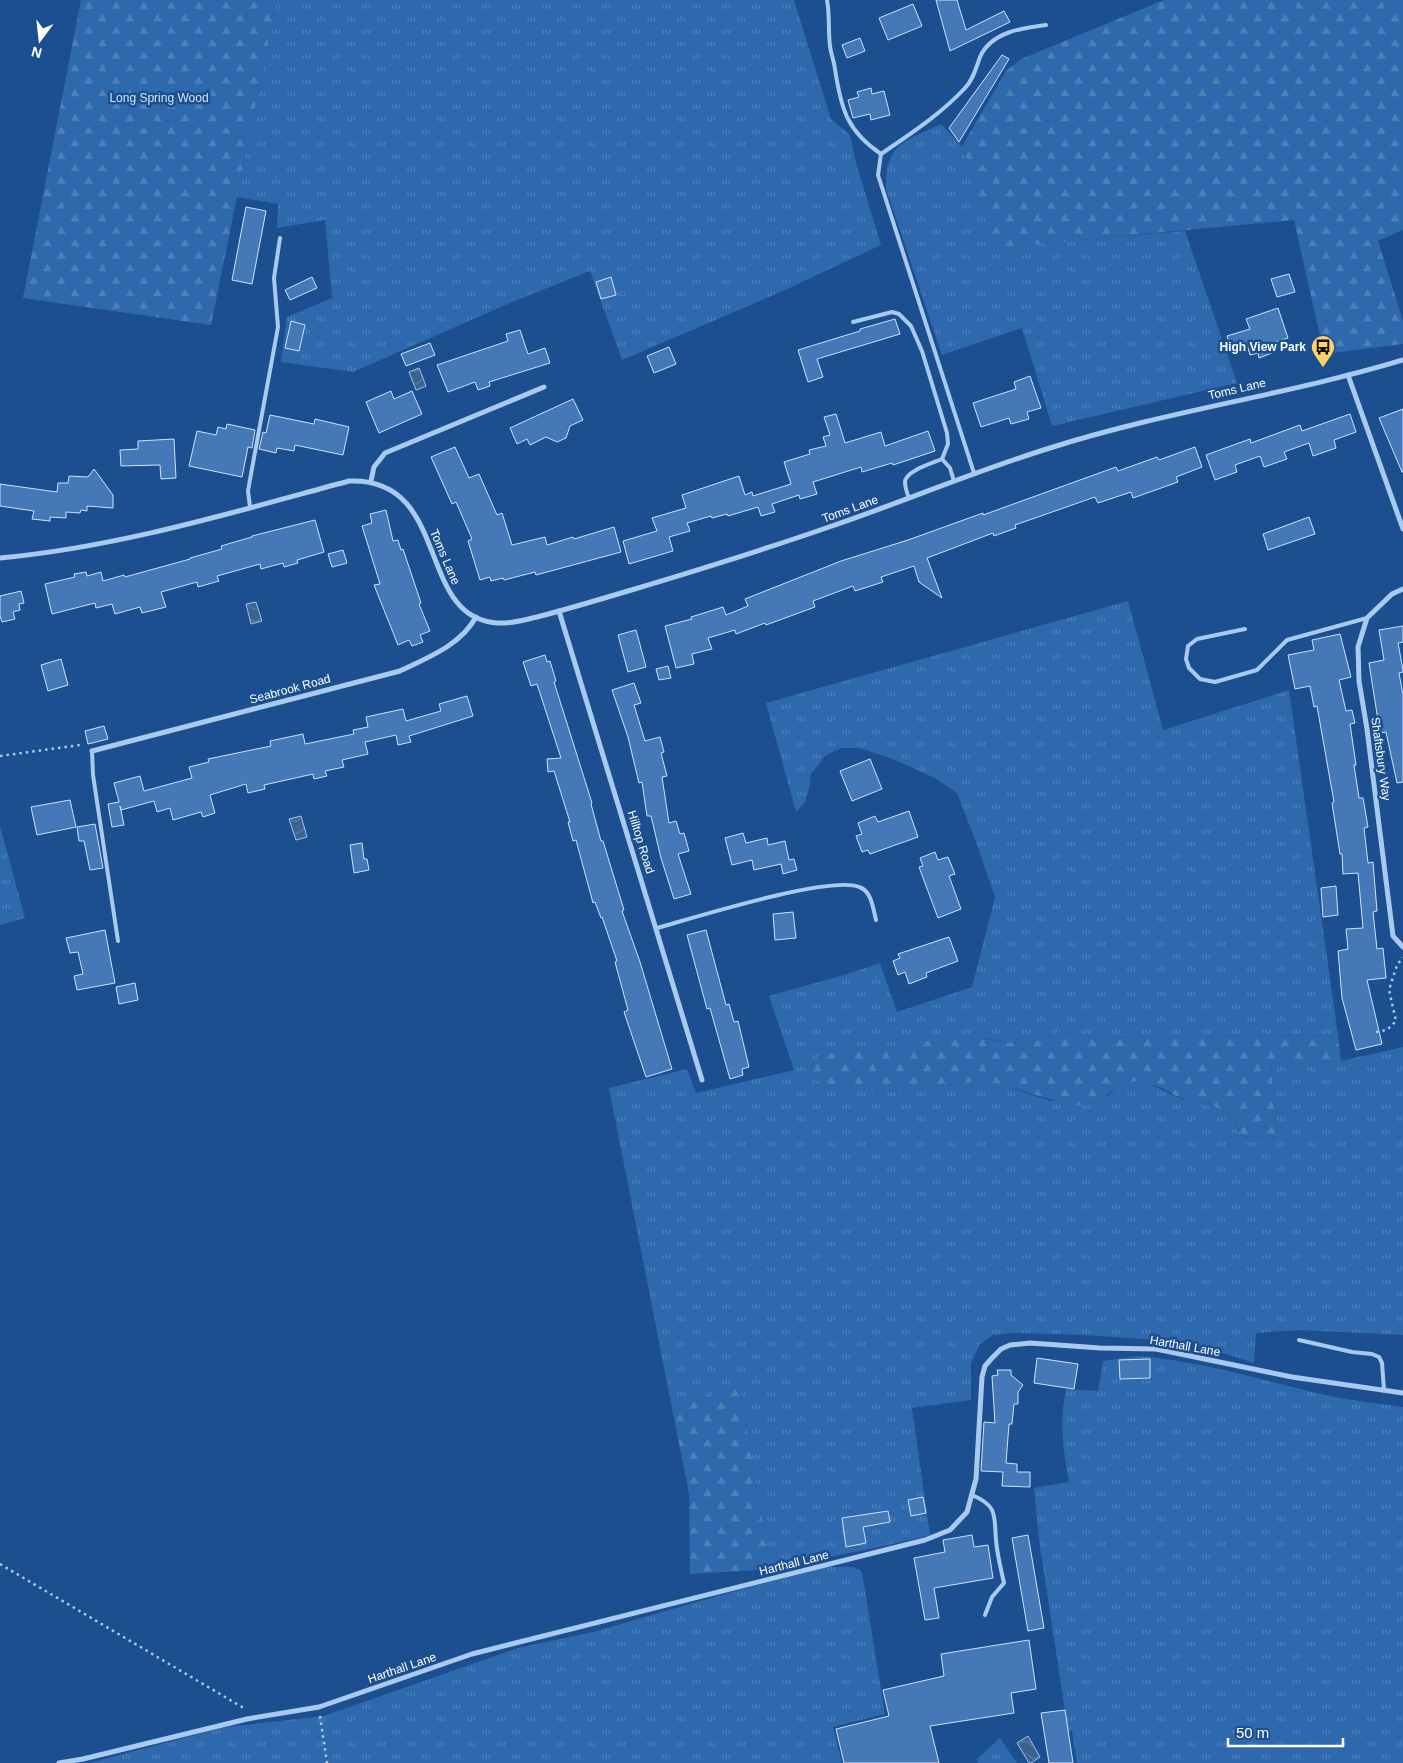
<svg xmlns="http://www.w3.org/2000/svg" width="1403" height="1763" font-family="Helvetica,sans-serif">
  <style>
    .grass { fill: url(#grass-tufts) }
    .forest { fill: url(#forest-firs) }
    .water { fill: url(#water-waves); stroke: #9cc4f0 }
    .building { fill: #4478b7; stroke: #cfe3fa }
    .lines { fill: none; stroke-linecap: round; stroke-linejoin: round }
    .path { stroke: #a9c9ee; stroke-width: 2.5; stroke-dasharray: 2.5 4; stroke-linecap: butt }
    .service { stroke: #a9c9ee; stroke-width: 4 }
    .minor { stroke: #a9c9ee; stroke-width: 5 }
    .labels { text-anchor: middle; stroke-width: 5; stroke-linejoin: round; paint-order: stroke }
    .park-label { font-size: 12px; fill: #cfe3fa; stroke: #1b4f8f }
    .poi-label { font-size: 12px; font-weight: bold; fill: #fff; stroke: #1b4f8f; text-anchor: end }
    .street-label { font-size: 12px; fill: #fff; stroke: #1b4f8f }
  </style>
  <defs>
    <pattern id="grass-tufts" width="24" height="20" patternUnits="userSpaceOnUse" patternTransform="scale(1.25)"><rect width="24" height="20" fill="#2e69ad"/><path d="M3 7l-1-3M5 7V3M7 7l1-3M15 17l-1-3M17 17v-4M19 17l1-3" fill="none" stroke="#4d80b9"/></pattern>
    <pattern id="forest-firs" width="22" height="20" patternUnits="userSpaceOnUse" patternTransform="scale(1.25)"><rect width="22" height="20" fill="#2e69ad"/><path d="M5 1l3.5 6h-7zM16 11l3.5 6h-7z" fill="#4d80b9"/></pattern>
    <pattern id="water-waves" width="16" height="10" patternUnits="userSpaceOnUse" patternTransform="scale(1.25)"><rect width="16" height="10" fill="#3c6290"/><path d="M0 5q4-4 8 0t8 0" fill="none" stroke="#597aa1"/></pattern>
  </defs>
  <rect width="100%" height="100%" fill="#1b4f8f"/>
  <g class="grass">
    <polygon points="277,0 794,0 831,119 850,135 856,163 881,245 783,291 622,360 590,271 512,302 353,372 281,362 287,317 332,298 325,220 277,228 278,204 237,197"/>
    <path d="M 941,124 L 962,146 L 996,247 L 1185,231 L 1237,383 L 1052,426 L 1022,328 L 942,355 L 886,189 C 885,143 904,142 941,124 Z"/>
    <path d="M 1128,601 L 1163,730 L 1289,690 L 1338,1035 L 1096,1038 L 1059,1031 L 1038,1040 L 1009,1043 L 984,1038 L 915,1046 L 897,1052 L 837,1051 L 819,1056 L 810,1067 L 888,1092 L 980,1081 L 999,1084 L 1051,1101 L 1108,1096 C 1113,1090 1125,1081 1134,1081 C 1150,1082 1163,1091 1177,1097 C 1195,1104 1217,1103 1231,1117 C 1237,1122 1239,1130 1242,1137 L 1277,1136 L 1271,1063 L 1341,1061 L 1403,1047 L 1403,1335 L 1299,1330 L 1256,1333 L 1254,1363 L 1207,1348 L 1157,1340 L 1084,1335 L 1012,1333 L 993,1335 L 980,1344 L 971,1363 L 971,1400 L 912,1408 L 930,1535 L 884,1546 L 771,1569 L 740,1388 L 671,1403 L 609,1088 L 687,1069 L 696,1093 L 794,1070 L 769,996 L 844,975 L 880,963 L 897,1012 L 972,987 L 995,897 L 976,842 L 957,793 L 935,778 L 895,760 L 860,748 L 841,748 L 826,755 L 811,774 L 809,789 L 805,802 L 796,812 L 766,703 Z"/>
    <polygon points="0,826 25,918 0,925"/>
    <path d="M 1138,1356 C 1205,1361 1269,1383 1335,1397 C 1357,1401 1380,1404 1403,1407 L 1403,1763 L 1077,1763 L 1072,1731 L 1068,1731 L 1039,1540 L 1034,1488 L 1069,1482 C 1063,1447 1059,1426 1066,1389 L 1098,1391 L 1103,1361 Z"/>
    <polygon points="826,1567 854,1567 862,1572 885,1714 833,1727 842,1763 89,1763 226,1727 324,1716 518,1648 593,1632 728,1593"/>
    <polygon points="1000,1738 1017,1763 978,1763 977,1759"/>
  </g>
  <g class="forest">
    <polygon points="81,0 277,0 211,325 23,298"/>
    <polygon points="1164,0 1403,0 1403,230 1378,241 1403,321 1403,344 1324,354 1294,220 996,248 962,146 1006,71 1021,59"/>
    <polygon points="1059,1031 1096,1038 1338,1035 1341,1061 1271,1063 1277,1136 1242,1137 1236,1122 1230,1115 1213,1106 1193,1102 1176,1096 1160,1087 1134,1081 1113,1090 1098,1103 1091,1105 1072,1106 999,1084 980,1081 888,1092 832,1087 820,1083 812,1078 810,1067 819,1056 837,1051 897,1052 940,1036 957,1034 1009,1043 1038,1040"/>
    <polygon points="740,1388 771,1569 690,1574 689,1494 671,1403"/>
  </g>
  <g class="water">
    <polygon points="419,368 426,386 416,390 409,372"/>
    <polygon points="256,602 262,621 251,624 246,604"/>
    <polygon points="301,816 307,837 296,840 289,819"/>
    <polygon points="1028,1736 1040,1757 1031,1763 1029,1763 1017,1743"/>
  </g>
  <g class="building">
    <polygon points="936,0 957,0 966,30 1004,11 1010,22 950,51"/>
    <polygon points="913,4 922,26 888,40 879,18"/>
    <polygon points="860,38 865,51 847,58 842,45"/>
    <polygon points="1002,55 1009,59 959,142 949,128"/>
    <polygon points="871,88 872,94 884,91 890,115 871,120 870,114 853,118 848,100 859,97 857,92"/>
    <polygon points="246,207 266,211 252,284 232,280"/>
    <polygon points="1289,274 1295,292 1277,297 1271,279"/>
    <polygon points="312,277 317,288 290,300 285,290"/>
    <polygon points="611,277 616,295 601,299 596,282"/>
    <polygon points="1278,308 1288,338 1269,344 1272,353 1259,358 1258,353 1250,355 1248,348 1232,353 1227,336 1250,329 1246,319"/>
    <polygon points="895,319 900,334 817,359 823,377 808,382 798,350 860,331 860,329"/>
    <polygon points="291,321 305,325 299,351 285,348"/>
    <polygon points="520,330 528,354 545,348 550,363 489,382 490,386 478,390 475,382 448,392 437,365 508,341 506,334"/>
    <polygon points="430,343 435,355 406,366 401,354"/>
    <polygon points="669,347 676,364 654,373 647,356"/>
    <polygon points="1030,376 1041,408 1027,412 1029,419 1011,424 1009,418 981,427 973,403 1016,389 1014,382"/>
    <polygon points="391,391 394,399 412,391 422,414 379,433 366,402"/>
    <polygon points="573,399 583,420 570,426 566,438 557,442 546,437 530,445 527,439 517,444 510,428"/>
    <polygon points="1403,409 1403,472 1402,472 1379,418"/>
    <polygon points="836,414 845,443 881,432 885,446 928,431 935,451 893,465 892,463 862,472 861,467 813,482 817,494 800,499 799,495 772,504 775,512 761,516 758,507 728,516 727,514 712,518 711,516 687,523 690,531 669,537 673,551 629,564 623,541 657,531 652,518 686,508 682,495 739,476 745,495 752,492 753,496 791,484 784,462 810,454 809,450 826,446 823,437 830,435 824,417"/>
    <polygon points="1350,414 1356,432 1334,440 1336,448 1313,456 1309,443 1284,452 1287,459 1264,467 1260,456 1235,465 1237,472 1215,480 1206,455 1250,439 1251,443 1300,425 1302,431"/>
    <polygon points="270,415 314,424 315,419 349,427 343,455 295,445 294,451 277,448 276,453 259,449 263,432 266,433"/>
    <polygon points="227,424 255,430 252,448 248,447 242,477 189,466 197,431 216,435 218,427 226,429"/>
    <polygon points="174,439 176,478 161,479 160,465 121,466 120,450 138,449 138,441"/>
    <polygon points="455,447 469,478 479,474 497,515 502,513 512,545 545,537 547,545 573,537 574,539 614,527 621,552 536,575 535,572 504,580 503,578 491,581 490,577 480,580 468,541 472,539 456,502 452,504 431,457"/>
    <polygon points="1195,447 1202,467 1176,477 1178,482 1133,498 1131,492 1098,503 1095,497 1015,525 1016,528 994,536 993,533 927,558 942,598 919,582 914,566 881,577 883,582 855,591 853,586 813,601 815,607 766,625 765,623 736,634 735,630 708,638 712,649 692,654 694,664 676,668 665,626 692,619 691,617 723,607 726,615 748,606 745,599 841,561 908,540 983,513 983,515 1116,467 1118,471 1157,457 1159,460"/>
    <polygon points="94,469 113,495 113,508 87,506 87,511 81,510 80,513 66,512 66,518 50,517 50,521 32,519 34,511 0,506 0,484 57,492 58,483 68,483 69,476 88,477"/>
    <polygon points="386,510 393,541 398,540 401,550 403,549 421,603 419,604 430,631 420,635 423,642 412,646 409,640 398,645 374,585 380,584 362,526 372,523 370,514"/>
    <polygon points="1309,517 1315,534 1268,550 1263,534"/>
    <polygon points="315,520 324,552 297,560 298,563 284,567 283,563 261,569 260,564 217,576 219,581 198,587 197,582 161,592 166,607 142,613 140,607 115,614 112,604 96,608 95,603 52,614 45,584 75,577 74,574 86,572 87,576 101,572 103,581 124,575 125,577 190,559 190,558 222,549 221,546 252,537 252,536"/>
    <polygon points="343,550 347,563 332,567 328,554"/>
    <polygon points="21,591 24,603 19,604 20,610 13,612 15,619 2,622 0,616 0,596"/>
    <polygon points="1403,626 1403,642 1398,643 1403,670 1403,672 1399,673 1403,695 1403,782 1397,783 1386,732 1380,733 1369,663 1384,660 1379,630"/>
    <polygon points="636,630 646,667 628,672 618,635"/>
    <polygon points="1340,634 1351,677 1339,680 1346,711 1352,710 1355,723 1350,724 1356,765 1354,765 1359,798 1363,798 1368,827 1364,828 1368,863 1373,862 1377,911 1373,912 1377,949 1383,948 1386,978 1367,980 1382,1044 1356,1050 1342,998 1338,951 1348,949 1346,929 1363,928 1358,873 1343,874 1342,854 1340,854 1332,803 1334,802 1317,706 1314,707 1310,686 1295,689 1288,655 1314,650 1312,640"/>
    <polygon points="545,655 547,662 550,661 556,681 554,682 592,803 591,804 601,841 603,841 624,910 622,911 640,962 672,1069 646,1077 624,1012 628,1010 615,962 617,961 602,917 601,918 595,902 593,903 576,840 573,841 568,822 570,822 554,771 548,772 547,759 561,758 537,684 531,686 523,662"/>
    <polygon points="61,659 68,685 48,691 41,665"/>
    <polygon points="668,666 671,678 659,680 656,669"/>
    <polygon points="634,683 641,703 634,705 645,741 660,737 664,752 661,753 667,776 662,777 669,823 676,821 680,834 684,833 689,851 678,854 691,894 674,899 661,858 651,816 647,816 642,782 639,783 628,737 612,690"/>
    <polygon points="467,696 473,716 409,736 411,742 398,745 396,735 365,742 368,754 342,760 344,767 325,771 327,776 314,779 313,774 264,785 265,789 248,793 246,784 210,795 215,813 203,817 201,812 173,820 170,808 157,812 154,801 121,810 120,806 124,825 112,827 108,804 119,802 114,783 140,776 144,791 192,778 189,767 209,762 208,759 271,746 270,741 303,734 305,744 354,734 353,730 368,727 366,717 403,709 406,721 441,711 439,704"/>
    <polygon points="104,726 108,739 88,744 85,731"/>
    <polygon points="870,759 882,789 852,801 840,771"/>
    <polygon points="70,800 76,827 37,835 31,807"/>
    <polygon points="909,811 918,837 870,854 868,850 862,852 856,836 862,834 858,823 875,816 878,822"/>
    <polygon points="95,824 103,868 90,870 84,841 79,841 77,827"/>
    <polygon points="743,833 746,843 767,838 768,845 785,841 789,860 794,859 797,870 783,874 781,864 754,870 752,860 732,865 725,838"/>
    <polygon points="362,843 364,859 367,859 369,870 354,873 350,845"/>
    <polygon points="935,852 938,860 948,857 955,874 949,876 961,909 938,918 919,867 923,866 920,858"/>
    <polygon points="1336,886 1338,915 1323,917 1321,888"/>
    <polygon points="793,912 796,938 775,940 773,914"/>
    <polygon points="105,930 115,983 77,990 74,976 83,974 78,952 70,953 66,938"/>
    <polygon points="706,930 726,1005 729,1004 734,1022 738,1021 749,1067 742,1069 743,1075 730,1079 710,1008 707,1009 687,935"/>
    <polygon points="949,937 958,961 926,973 927,977 909,984 905,972 898,975 893,961 900,958 898,954"/>
    <polygon points="135,983 138,1000 119,1004 116,987"/>
    <polygon points="1037,1358 1078,1364 1074,1389 1034,1383"/>
    <polygon points="1150,1359 1150,1378 1120,1379 1119,1360"/>
    <polygon points="997,1370 1011,1370 1011,1375 1023,1385 1018,1392 1018,1404 1014,1404 1012,1424 1009,1424 1006,1463 1017,1464 1017,1472 1030,1472 1030,1487 1002,1486 1003,1472 981,1471 984,1422 995,1423 992,1376 998,1375"/>
    <polygon points="923,1497 926,1513 911,1516 908,1500"/>
    <polygon points="888,1511 890,1522 863,1527 866,1543 846,1547 842,1518"/>
    <polygon points="972,1535 974,1547 988,1545 993,1578 934,1588 939,1618 925,1620 914,1558 945,1552 943,1540"/>
    <polygon points="1028,1535 1044,1628 1028,1631 1012,1538"/>
    <polygon points="1029,1640 1036,1689 1011,1693 1014,1713 930,1726 939,1763 844,1763 836,1729 889,1716 883,1690 944,1676 941,1654"/>
    <polygon points="1065,1710 1073,1763 1049,1763 1041,1713"/>
  </g>
  <g class="lines">
    <g class="path">
      <polyline points="0,756 80,745 83,747"/>
      <polyline points="1376,1032 1387,1030 1396,1021 1389,990 1396,968 1402,957"/>
      <polyline points="0,1564 242,1707 244,1711"/>
      <polyline points="320,1716 327,1763"/>
    </g>
    <g class="service">
      <path d="M 827,0 C 830,16 828,31 830,46 C 831,54 834,61 835,69 C 841,109 847,131 881,154"/>
      <polyline points="853,322 892,312 899,314 911,326 922,351 947,433 948,444 942,459"/>
      <path d="M 974,473 L 878,175 L 881,154 C 910,134 941,114 965,88 C 973,80 976,68 980,57 C 991,32 1022,28 1046,25"/>
      <path d="M 909,498 C 907,493 905,487 905,482 C 905,471 933,463 942,459 L 950,468 L 954,481"/>
      <polyline points="250,507 248,491 251,474 278,327 274,278 280,238"/>
      <polyline points="1245,629 1197,639 1188,646 1186,659 1189,668 1200,679 1215,682 1257,670 1287,640 1367,618"/>
      <polyline points="92,751 93,775 118,941"/>
      <path d="M 657,928 C 693,918 830,875 859,887 C 872,891 873,909 876,920"/>
      <polyline points="1299,1340 1352,1352 1372,1354 1379,1357 1382,1363 1384,1390"/>
      <path d="M 972,1495 C 998,1506 994,1515 996,1540 C 997,1554 1001,1569 1004,1583 L 992,1597 L 985,1615"/>
    </g>
    <g class="minor">
      <polyline points="1348,375 1403,529"/>
      <polyline points="371,481 374,467 385,453 544,387"/>
      <path d="M 0,558 C 119,547 234,512 349,481 C 452,477 415,618 497,623 C 511,624 524,620 537,617 C 568,609 598,600 628,591 C 695,571 763,550 829,527 C 903,502 975,471 1050,448 C 1166,411 1287,395 1403,360"/>
      <polyline points="1403,589 1392,594 1367,618 1358,647 1359,681 1367,729 1393,936 1403,947"/>
      <polyline points="559,611 702,1080"/>
      <path d="M 92,751 L 400,671 C 427,658 461,645 476,617"/>
      <polyline points="59,1763 83,1759 247,1719 319,1707 472,1654 925,1540 950,1530 967,1512 976,1479 982,1377 985,1366 992,1358 1001,1349 1010,1345 1030,1343 1100,1348 1156,1349 1292,1377 1403,1393"/>
    </g>
  </g>
  <defs>
    <g id="bus-pin" transform="scale(1.25)"><path d="M0 17L-7.5 6A9.5 9.5 0 1 1 7.5 6Z" fill="#ffd166" stroke="#1b4f8f"/><path d="M-5-6H5V4H4V6H2V4H-2V6H-4V4H-5ZM-3.5-4V0h7V-4ZM-3.5 1.2v1.5H-2V1.2ZM2 1.2v1.5H3.5V1.2Z" fill="#111"/></g>
  </defs>
  <g fill-rule="evenodd">
    <use href="#bus-pin" x="1323" y="347"/>
  </g>
  <g class="labels">
    <g class="park-label">
      <text x="159" y="102">Long Spring Wood</text>
    </g>
    <g class="poi-label">
      <text x="1306" y="351">High View Park</text>
    </g>
    <g class="street-label">
      <text transform="translate(1237 389) rotate(-13)" y="4">Toms Lane</text>
      <text transform="translate(850 509) rotate(-20)" y="4">Toms Lane</text>
      <text transform="translate(445 557) rotate(67)" y="4">Toms Lane</text>
      <text transform="translate(290 689) rotate(-15)" y="4">Seabrook Road</text>
      <text transform="translate(1381 759) rotate(82)" y="4">Shaftsbury Way</text>
      <text transform="translate(641 842) rotate(73)" y="4">Hilltop Road</text>
      <text transform="translate(1185 1346) rotate(10)" y="4">Harthall Lane</text>
      <text transform="translate(794 1563) rotate(-14)" y="4">Harthall Lane</text>
      <text transform="translate(402 1668) rotate(-19)" y="4">Harthall Lane</text>
    </g>
  </g>
  <g transform="translate(40 40) rotate(195)" stroke="#1b4f8f" stroke-width="4" paint-order="stroke">
  <path d="M0-4L9 19L0 12L-9 19Z" fill="#ffffff"/>
  <text y="-8" font-size="14" font-weight="bold" text-anchor="middle" fill="#ffffff">N</text>
  </g>
  <path d="M1228 1738v8h115v-8" fill="none" stroke="#ffffff" stroke-width="2.5"/>
  <text x="1236" y="1738" font-size="15" fill="#ffffff" stroke="#1b4f8f" stroke-width="4" paint-order="stroke">50 m</text>
</svg>
